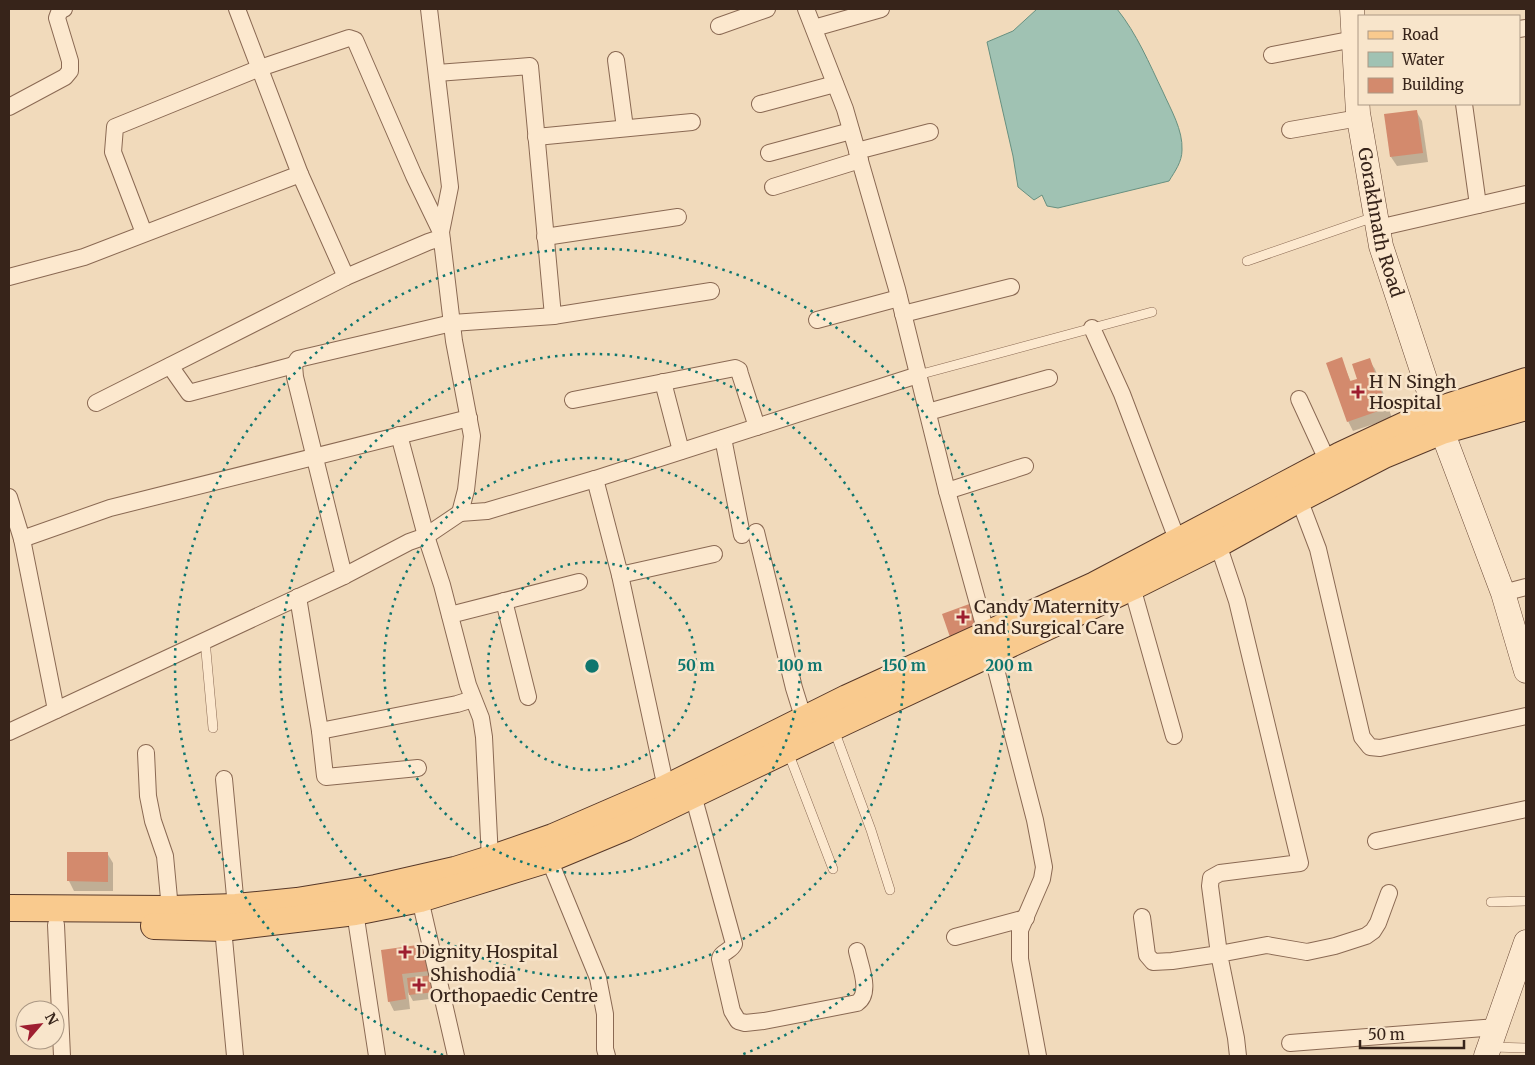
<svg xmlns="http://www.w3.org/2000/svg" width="1535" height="1065" font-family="Merriweather,serif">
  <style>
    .water { fill: #a0c2b3; stroke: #679080 }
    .shadow { fill: #0003 }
    .building { fill: #d38a6d }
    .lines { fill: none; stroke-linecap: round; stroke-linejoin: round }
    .lane-casing { stroke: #8a6953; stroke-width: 10 }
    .street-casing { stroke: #8a6953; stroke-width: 18 }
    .secondary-casing { stroke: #6b4a37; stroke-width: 25 }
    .primary-casing { stroke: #573829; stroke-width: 28 }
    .lane { stroke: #fce8ce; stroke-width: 9 }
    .street { stroke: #fce8ce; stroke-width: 16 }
    .secondary { stroke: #fce8ce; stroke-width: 24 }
    .primary { stroke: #f9ca8e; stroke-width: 26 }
    .ring { fill: none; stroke: #0f766e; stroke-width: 2.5; stroke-dasharray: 2.5 5 }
    .poi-dot { fill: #9e1e30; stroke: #f8e5cb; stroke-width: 2 }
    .labels { text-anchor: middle; stroke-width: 5; stroke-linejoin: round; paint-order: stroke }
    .street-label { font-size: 18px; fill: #37241a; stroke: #f8e5cb }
    .poi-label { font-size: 18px; fill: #37241a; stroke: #f8e5cb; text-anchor: start }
    .centre { fill: #0f766e; stroke: #f8e5cb; stroke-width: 2.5 }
    .ring-label { font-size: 15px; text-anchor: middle; font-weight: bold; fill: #0f766e; stroke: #f8e5cb; stroke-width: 5; stroke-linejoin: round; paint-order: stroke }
  </style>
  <rect width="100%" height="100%" fill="#f1dabb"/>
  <path class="water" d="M 1037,9 L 1117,9 C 1137,34 1149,63 1163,92 C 1171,110 1183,130 1182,150 C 1182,162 1175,171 1169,181 L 1058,208 L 1047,206 L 1042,195 L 1034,200 L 1018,187 L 1013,156 L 987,42 L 1013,31 Z"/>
  <g class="shadow">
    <polygon points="1416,111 1422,121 1428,162 1397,166 1391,157"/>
    <polygon points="1341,359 1351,382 1359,380 1369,360 1375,369 1392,418 1353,431 1348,421"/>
    <polygon points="107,853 113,863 113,891 74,891 69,881"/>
    <polygon points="424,945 438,998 413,1001 408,992 410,1009 394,1011 389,1001 382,951"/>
  </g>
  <g class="building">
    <polygon points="1417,110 1423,153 1390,157 1384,114"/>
    <polygon points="1342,357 1350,381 1357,379 1352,364 1370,358 1387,408 1347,422 1326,363"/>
    <polygon points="972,603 980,625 950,637 942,614"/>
    <polygon points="67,852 108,852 108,882 67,881"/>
    <polygon points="425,944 429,971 402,974 406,999 388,1002 381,950"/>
    <polygon points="433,975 435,992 409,995 407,978"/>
  </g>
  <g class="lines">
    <g class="lane-casing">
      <g id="lane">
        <polyline points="1247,261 1374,217"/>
        <polyline points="918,375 1152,312"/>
        <polyline points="205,640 213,728"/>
        <polyline points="834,730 871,830 890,890"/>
        <polyline points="788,752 833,869"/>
        <polyline points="1491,902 1526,901"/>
        <polyline points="1492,1047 1526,1048"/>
      </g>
    </g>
    <g class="street-casing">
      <g id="street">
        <polyline points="806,9 845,109 897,289 947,491 987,636"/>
        <polyline points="719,26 767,9"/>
        <polyline points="814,28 881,9"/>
        <polyline points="1519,29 1526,28"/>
        <polyline points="1272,55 1354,39"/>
        <polyline points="616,60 625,128"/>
        <polyline points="437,73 530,66 553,316 711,291"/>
        <polyline points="760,104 835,84"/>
        <polyline points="1464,104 1478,205"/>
        <polyline points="9,107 65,77 70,71 70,61 57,18 60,10 64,9"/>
        <polyline points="1290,130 1359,118"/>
        <polyline points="536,137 692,122"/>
        <polyline points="857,151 930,132"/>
        <polyline points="769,153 851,131"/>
        <polyline points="300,174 346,277"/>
        <polyline points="773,187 860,160"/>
        <polyline points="1378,228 1526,194"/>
        <polyline points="144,233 113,152 115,127 260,68 349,38 355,40 414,176 441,232"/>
        <polyline points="545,237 678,217"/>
        <polyline points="9,277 84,257 300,174 237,9"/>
        <polyline points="903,314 1011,287"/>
        <polyline points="817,320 899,298"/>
        <polyline points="1092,328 1122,394 1178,542"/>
        <polyline points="170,366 189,393 294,365"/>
        <polyline points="663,382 681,451"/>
        <polyline points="1299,399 1328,462"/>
        <polyline points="573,400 735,368 739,370 740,374 757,427"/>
        <polyline points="96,403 346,277 428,242 434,240 442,241"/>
        <polyline points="928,412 1049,378"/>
        <polyline points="399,435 426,536 442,585 468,685 481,718 484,737 490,859"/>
        <polyline points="723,438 742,535"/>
        <polyline points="595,479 620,575 666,788"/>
        <polyline points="947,491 1025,466"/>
        <polyline points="9,497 22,539 56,710"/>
        <polyline points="1299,499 1318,549 1362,737 1370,747 1380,748 1526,716"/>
        <polyline points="460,513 487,511 595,479 918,375"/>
        <polyline points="756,532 794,688 804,720"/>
        <polyline points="22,539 110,508 469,418"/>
        <polyline points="620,575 714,554"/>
        <polyline points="344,576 295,377 294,365 298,359 452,323 554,316"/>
        <polyline points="1132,587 1174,736"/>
        <polyline points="1503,593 1526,587"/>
        <polyline points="298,597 320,731 325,776 326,777 418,768"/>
        <polyline points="504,601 528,697"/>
        <polyline points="450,615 579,582"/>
        <polyline points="992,654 1035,820 1044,867 1042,879 1020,930 1020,959 1038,1056"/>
        <polyline points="320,731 457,704 473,699"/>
        <polyline points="9,732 344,576 409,542 426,536 460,513 466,490 472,436 454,341 441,232 450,187 429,9"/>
        <polyline points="146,753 148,796 153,821 165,856 170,909"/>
        <polyline points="224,779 236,907"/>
        <path d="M 693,795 L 734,944 C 731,951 721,952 720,959 L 732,1011 L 738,1021 L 745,1023 L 764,1021 L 857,1003 C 872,993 860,966 857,951"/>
        <polyline points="1376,841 1526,809"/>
        <polyline points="549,859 598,978 605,1014 605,1049 607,1056"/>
        <polyline points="420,899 456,1056"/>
        <polyline points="355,912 377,1056"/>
        <polyline points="1142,917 1147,955 1153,962 1172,961 1219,954 1210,886 1211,878 1220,873 1300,863 1237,601 1218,544"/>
        <polyline points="56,925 62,1056"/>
        <polyline points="223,928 235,1056"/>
        <polyline points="955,937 1026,918"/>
        <polyline points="1290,1043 1497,1027"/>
        <polyline points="1238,1056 1236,1038 1219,954 1267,945 1307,952 1335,946 1366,936 1373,931 1378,923 1389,893"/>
      </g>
    </g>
    <g class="secondary-casing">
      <g id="secondary">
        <path id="s1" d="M 1352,9 L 1358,113 L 1381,246 L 1442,431 L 1503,593 L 1526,671"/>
        <polyline points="1486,1056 1526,942"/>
      </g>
    </g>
    <g class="primary-casing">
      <g id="primary">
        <polyline points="9,908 170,909 236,907 297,901 376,888 455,870 490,859 553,837 666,788 847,698 1095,585 1341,455 1435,411 1526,381"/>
        <polyline points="154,926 223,928 355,912 420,899 549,859 626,827 842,723 1132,587 1218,544 1299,499 1384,455 1442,431 1526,407"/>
      </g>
    </g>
    <use href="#lane" class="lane"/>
    <use href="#street" class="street"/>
    <use href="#secondary" class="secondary"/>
    <use href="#primary" class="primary"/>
  </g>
  <g class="ring">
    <circle cx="592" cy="666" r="104"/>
    <circle cx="592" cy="666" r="208"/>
    <circle cx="592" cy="666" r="312"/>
    <path d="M443 1055A417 417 0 1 1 741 1055"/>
  </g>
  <g class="poi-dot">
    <path d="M1355.5 384.5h5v5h5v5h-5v5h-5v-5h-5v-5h5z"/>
    <path d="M960.5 609.5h5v5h5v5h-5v5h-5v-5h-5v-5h5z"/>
    <path d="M402.5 944.5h5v5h5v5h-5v5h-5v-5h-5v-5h5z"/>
    <path d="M416.5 977.5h5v5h5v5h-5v5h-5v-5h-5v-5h5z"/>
  </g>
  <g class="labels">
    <g class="street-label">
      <text dy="6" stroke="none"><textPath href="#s1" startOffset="216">Gorakhnath Road</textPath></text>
    </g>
    <g class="poi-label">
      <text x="1369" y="388">H N Singh<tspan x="1369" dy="21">Hospital</tspan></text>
      <text x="974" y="613">Candy Maternity<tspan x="974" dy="21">and Surgical Care</tspan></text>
      <text x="416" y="958">Dignity Hospital</text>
      <text x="430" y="981">Shishodia<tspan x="430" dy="21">Orthopaedic Centre</tspan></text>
    </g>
  </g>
  <circle cx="592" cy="666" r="8" class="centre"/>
  <g class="ring-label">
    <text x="696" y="671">50 m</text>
    <text x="800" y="671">100 m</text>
    <text x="904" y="671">150 m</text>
    <text x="1009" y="671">200 m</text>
  </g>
  <rect width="1535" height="1065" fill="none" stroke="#37241a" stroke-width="20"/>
  <rect x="1358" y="15" width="162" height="90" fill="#f8e5cb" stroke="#ab9884"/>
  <rect x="1368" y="31" width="25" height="8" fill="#f9ca8e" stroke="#ab9884"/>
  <text x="1402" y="40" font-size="15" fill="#37241a">Road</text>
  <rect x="1368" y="52" width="25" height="15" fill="#a0c2b3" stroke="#ab9884"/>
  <text x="1402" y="65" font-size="15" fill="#37241a">Water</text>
  <rect x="1368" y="78" width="25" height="15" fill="#d38a6d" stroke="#ab9884"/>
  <text x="1402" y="90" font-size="15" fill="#37241a">Building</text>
  <g transform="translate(40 1025) rotate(62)"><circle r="24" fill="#f8e5cb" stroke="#ab9884"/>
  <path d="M0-4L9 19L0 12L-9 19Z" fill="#9e1e30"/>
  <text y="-8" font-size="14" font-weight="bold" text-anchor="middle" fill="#37241a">N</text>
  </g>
  <path d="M1360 1040v8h104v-8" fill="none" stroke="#37241a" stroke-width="2.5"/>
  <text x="1368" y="1040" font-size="15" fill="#37241a" stroke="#f8e5cb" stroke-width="4" paint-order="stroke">50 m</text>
</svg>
